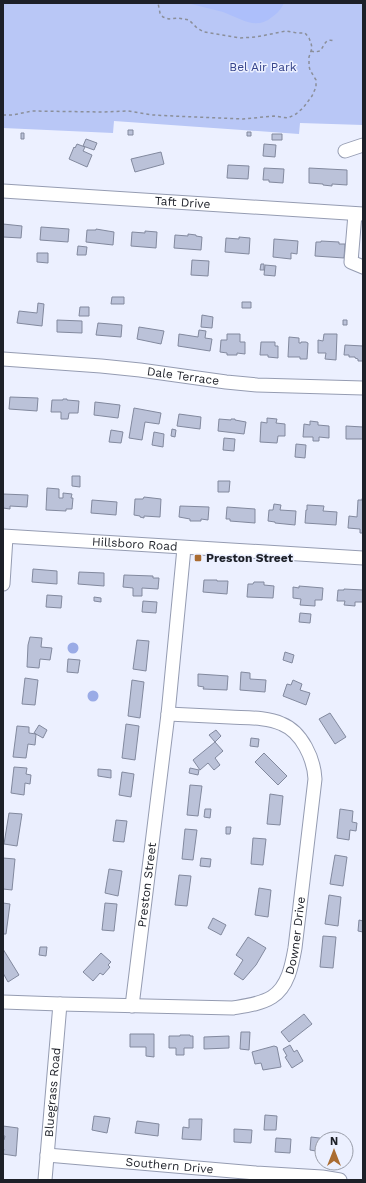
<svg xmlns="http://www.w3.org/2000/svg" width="366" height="1183" font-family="'Work Sans',sans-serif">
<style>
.green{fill:#b9c7f6}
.forest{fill:#adbffb}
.water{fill:#9aabe6}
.building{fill:#bbc2d9;stroke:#82899e}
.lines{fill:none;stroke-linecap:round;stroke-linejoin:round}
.minor-casing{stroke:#959cb2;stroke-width:15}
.path{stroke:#8b8f9a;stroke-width:1.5;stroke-dasharray:3 3;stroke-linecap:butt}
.minor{stroke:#fff;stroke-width:13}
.poi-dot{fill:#aa6c31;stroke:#ecf0ff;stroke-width:1.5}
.labels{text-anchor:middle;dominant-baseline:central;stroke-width:3;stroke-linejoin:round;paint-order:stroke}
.park-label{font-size:12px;fill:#36448b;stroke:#ecf0ff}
.street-label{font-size:12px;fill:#1d2028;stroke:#ecf0ff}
.poi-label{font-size:12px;font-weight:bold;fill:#1d2028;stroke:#ecf0ff;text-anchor:start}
</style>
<rect width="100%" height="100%" fill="#ecf0ff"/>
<!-- green -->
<path class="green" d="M3 3H363V125L300 123 299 134 114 121 113 133 3 128Z"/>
<!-- forest -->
<path class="forest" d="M187 3H284C281 9 278 13 272 17 256 31 240 18 223 12 211 9 199 6 187 3Z"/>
<!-- water -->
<path class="water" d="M67.5 648a5.5 5.5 0 1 1 11 0a5.5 5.5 0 1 1-11 0Z
M87.5 696a5.5 5.5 0 1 1 11 0a5.5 5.5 0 1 1-11 0Z"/>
<!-- building -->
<path class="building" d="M128 130H133V135H128Z
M247 132H251V136H247Z
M21 133H24V139H21Z
M272 134H282V140H272Z
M86 139 97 143 94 150 83 146Z
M77 144 85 147 83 151 92 155 87 167 69 159 74 147 75 148Z
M264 144 276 145 275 157 263 156Z
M161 152 164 164 135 172 131 159Z
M228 165 249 166 248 179 227 178Z
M264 168 284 169 283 183 269 182V180H263Z
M309 168 347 170V185L332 184V186L323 185V184L309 183Z
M3 224 22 226 21 238 3 237Z
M41 227 69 229 68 242 40 240Z
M96 229 114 232 113 245 86 242 87 230H96Z
M145 231 157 232 156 248 131 246 132 232 145 233Z
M188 234 196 235V236L202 237 201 250 174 248 175 235 188 236Z
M239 237 250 238 249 254 225 252 226 238 239 239Z
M274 239 298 241 297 254 291 253V259L273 257Z
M321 241 339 242V244H345L344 258 315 256 316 242H321Z
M78 246 87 247 86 255H77Z
M37 253H48V263L37 262Z
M192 260 209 261 208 276 191 275Z
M261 264H264V270H260Z
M265 265 276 266 275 276 264 275Z
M112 297H124V304H111Z
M242 302H251V308H242Z
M38 303 44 304 42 326 17 323 19 311 37 313Z
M80 307H89V316H79Z
M202 315 213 317 212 328 201 327Z
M57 320 82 321V333L57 332Z
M343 320H347V325H343Z
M98 323 122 325 121 337 96 335Z
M139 327 164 331 161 344 137 339Z
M199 330 206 331 205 338 212 339 210 351 178 346 179 334 198 337Z
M227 334H240V342H245V354L237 353V355H227V353L220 352 221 340H227Z
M324 334H337L336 360 325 359 326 353H318V340L323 341Z
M289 337 299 338V343H301V342H306L308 343 307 359H300V357H288Z
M261 342H275V346H278V358L268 357V355H260Z
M345 345 363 346V361H358V359L355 358V357H349V355H344Z
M10 397 38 398 37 411 9 409Z
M63 399H67V400L79 401 78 413H69L68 419H61V412H51L52 400H63Z
M95 402 120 405 118 418 94 415Z
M134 408 161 413 159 424 145 422 142 440 129 438Z
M179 414 201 417 200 429 177 426Z
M267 418 277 419 276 423 285 424V436H278L277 443 260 442 261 422 267 423Z
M219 419 231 420V419H235V420L246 422 244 434 218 431Z
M310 421 318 422V425L329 426V438L319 437V441H313V437H303L304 424 310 425Z
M346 426 363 427V439H346Z
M172 429 176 430 175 437 171 436Z
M111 430 123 432 121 443 109 442Z
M154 432 164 434 163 447 152 445Z
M224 438 235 439 234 451 223 450Z
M296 444 306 445 305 458 295 457Z
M72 476H80V487L72 486Z
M218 481H230L229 492H218Z
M47 488 59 489V498H63V493L72 494 71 498H73L72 509H66V511L46 510Z
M3 494 28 495 27 507 10 506V509L3 508Z
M363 495V533H360V529L348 528 349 516 357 517 358 500H362Z
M144 497 161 499 160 517 144 516V518L140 517V516L134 515 135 499H143Z
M92 500 117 502 116 515 91 513Z
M274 504 281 505 280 510 296 511 295 525 275 523V522L268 521 269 510H273Z
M307 505 324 506 323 511 337 512 336 525 305 523 306 510H307Z
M180 506 209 507 208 520 201 519V521H190V519L179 517Z
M227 507 255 509V523L230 521V519H226Z
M33 569 57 571V584L32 582Z
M79 572 104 573V586L78 584Z
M124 575 153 576V578H159L158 589 142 588V596H133V588L123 587Z
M204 580H217V581H228L227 594 203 592Z
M254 582H264V585L274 586 273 598 247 597 248 584H253Z
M299 586 323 588 322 600H315V606L300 605 301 599 293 598V587L299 588Z
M344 589 363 590V602H355V606L344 605 345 601H337L338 590H344Z
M47 595 62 596 61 608 46 607Z
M94 597 101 598V602L94 601Z
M143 601 157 602 156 613 142 612Z
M300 613 311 614 310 623 299 622Z
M30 637 42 638 41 647 52 648 50 660 40 659 39 668 27 667 28 645Z
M137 640 149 641 146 671 133 669Z
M285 652 294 655 292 663 283 660Z
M68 659 80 660 78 673 67 672Z
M241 672 250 673V679L266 680 265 692 240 690Z
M198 674 228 676 227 690 203 689 204 687 198 686Z
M25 678 38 680 35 705 22 704Z
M132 680 144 682 140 718 128 716Z
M293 680 302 684 300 690 310 693 306 705 283 696 287 684 291 685Z
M330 713 346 737 335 744 319 719Z
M126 724 139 726 135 760 122 758Z
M39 725 47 730 43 738 34 733Z
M17 726 29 727V733L36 734 35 745 28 744 26 758 13 757Z
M216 730 221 736 215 742 209 735Z
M251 738 259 739 258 747 250 746Z
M215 742 223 751 215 758 220 765 214 770 208 763 200 770 193 760Z
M264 753 287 776 278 785 255 762Z
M14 767 27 768 26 774 31 775 30 784 25 783 24 795 11 793Z
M190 768 199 770 198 775 189 773Z
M98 769 111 770V778L98 776Z
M122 772 134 774 131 797 119 795Z
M190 785 202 786 198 816 187 815Z
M270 794 283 796 280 825 267 824Z
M205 809H211L210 818 204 817Z
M340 809 353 811 352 822 357 823 356 831 350 830 349 840 337 838Z
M9 813 22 814 17 846 4 844Z
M116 820 127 821 124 842 113 841Z
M226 827H231L230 834H226Z
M185 829 197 830 193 860 182 859Z
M253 838 266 839 263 865 251 864Z
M335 855 347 857 343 886 330 884Z
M3 858 15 859 12 890 3 889Z
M201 858 211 859 210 867 200 866Z
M109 869 122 871 118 896 105 893Z
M179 875 191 876 187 906 175 905Z
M259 888 271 890 268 917 255 915Z
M329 895 341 897 338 926 325 924Z
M3 903 10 904 6 934H3Z
M105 903 117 904 114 931 102 930Z
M213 918 226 925 221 935 208 928Z
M359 920 363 921V932L358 931Z
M323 936 336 937 333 968 320 967Z
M248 937 266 948 256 965 243 980 234 974 243 960 236 955Z
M40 947H47L46 956 39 955Z
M3 949 19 975 8 982 3 973Z
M101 953 111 962 108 965 110 967 103 975 100 973 93 981 83 972Z
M304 1014 312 1024 289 1042 281 1032Z
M241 1032H250L249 1050 240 1049Z
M130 1034H154V1057L146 1056V1047H130Z
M180 1035H190V1036H193V1048H184V1055H176V1048H169V1036H180Z
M229 1036V1048L204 1049V1037Z
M290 1045 294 1052 297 1050 303 1061 292 1068 285 1057 287 1056 283 1049Z
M274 1046 277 1047 281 1067 263 1070 261 1063 255 1064 252 1052Z
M265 1115 277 1116 276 1130H264Z
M94 1116 110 1118 107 1133 92 1130Z
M189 1119H202L201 1140 182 1139 183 1127 189 1128Z
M137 1121 159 1124 158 1136 135 1133Z
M3 1126 18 1128 16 1156 3 1154 4 1149 3 1148V1140H4L5 1136H3Z
M234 1129 252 1130 251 1143 234 1142Z
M311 1137 328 1139H322V1152L310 1150Z
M276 1138 291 1139 290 1153 275 1152Z"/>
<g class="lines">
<!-- minor casing -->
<g class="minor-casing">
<g id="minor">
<path d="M345 151 363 145"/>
<path id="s1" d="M3 191 363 214"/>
<path d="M355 214 351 262 363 267"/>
<path id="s2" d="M3 359 101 366 140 370 226 382 257 385 363 388"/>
<path id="s3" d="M3 536 363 558"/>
<path d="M3 584 6 537"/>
<path id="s4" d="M3 1002 60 1004 233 1008C245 1006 261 1004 272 997 288 987 292 965 295 948L315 779C314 759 302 732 282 724 266 717 247 718 230 717 209 716 189 715 168 714"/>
<path id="s5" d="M132 1006 168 714 184 548"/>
<path id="s6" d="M47 1155 256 1173 322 1177 340 1180"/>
<path id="s7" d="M45 1180 60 1004"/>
</g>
</g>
<!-- path -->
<path class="path" d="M311 51 315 52 320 51C325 45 325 38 334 41
M3 115H13L32 111 102 112 128 111 153 115 173 116 243 119 274 116 288 118 296 114 303 108 312 96 316 87V80L310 70 309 66V57L312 48 311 43 309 38 305 33H297L286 31 256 37 240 38 204 32 197 28 189 20 178 18 169 19 163 17 160 13 158 3"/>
<!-- minor -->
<use href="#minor" class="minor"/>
</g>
<!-- markers -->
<rect class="poi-dot" x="194" y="554" width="8" height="8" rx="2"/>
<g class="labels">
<!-- park labels -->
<g class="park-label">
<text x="263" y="67">Bel Air Park</text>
</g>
<!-- street labels -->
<g class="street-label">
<text stroke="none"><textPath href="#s1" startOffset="180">Taft Drive</textPath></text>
<text stroke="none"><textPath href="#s2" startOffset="181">Dale Terrace</textPath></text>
<text stroke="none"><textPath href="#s3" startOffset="132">Hillsboro Road</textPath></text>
<text stroke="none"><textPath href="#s5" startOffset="122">Preston Street</textPath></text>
<text stroke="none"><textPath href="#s4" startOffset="339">Downer Drive</textPath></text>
<text stroke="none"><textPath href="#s7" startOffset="88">Bluegrass Road</textPath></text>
<text stroke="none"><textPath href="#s6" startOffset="123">Southern Drive</textPath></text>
</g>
<!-- poi labels -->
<g class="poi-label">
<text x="206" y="558">Preston Street</text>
</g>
</g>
<!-- border -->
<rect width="366" height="1183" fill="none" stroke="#1d2028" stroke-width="8"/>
<!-- north arrow -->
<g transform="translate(334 1151)"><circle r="19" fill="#ecf0ff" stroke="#999da9"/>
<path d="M0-3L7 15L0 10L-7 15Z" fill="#aa6c31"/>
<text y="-6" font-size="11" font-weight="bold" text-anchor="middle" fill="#1d2028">N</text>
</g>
</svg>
